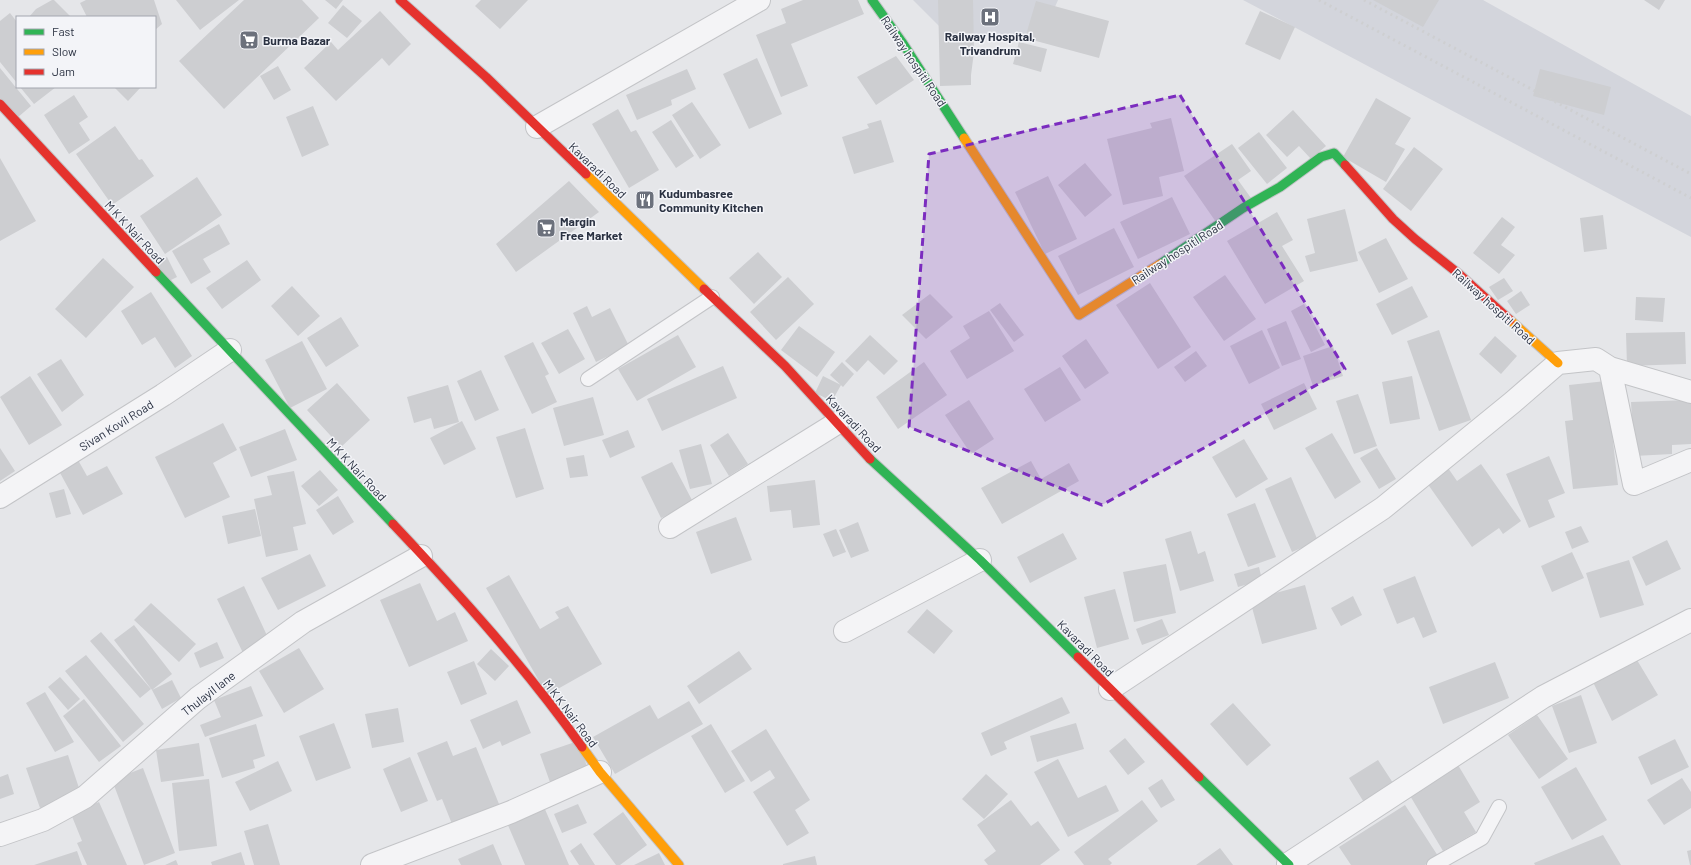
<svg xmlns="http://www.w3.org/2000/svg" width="1691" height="865" font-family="Barlow,sans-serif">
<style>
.built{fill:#d3d5dc}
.building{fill:#cdced1}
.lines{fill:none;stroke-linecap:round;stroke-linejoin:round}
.lane-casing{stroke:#c3c4c7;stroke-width:16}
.street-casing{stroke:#c3c4c7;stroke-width:24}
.fast-casing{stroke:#c3c4c7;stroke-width:11}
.slow-casing{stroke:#c3c4c7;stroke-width:11}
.jam-casing{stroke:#c3c4c7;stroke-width:11}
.lane{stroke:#f4f4f6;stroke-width:14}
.street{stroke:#f4f4f6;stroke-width:22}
.fast{stroke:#30b455;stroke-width:9}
.slow{stroke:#ff9f0a;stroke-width:9}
.jam{stroke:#e5322d;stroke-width:9}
.rail{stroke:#cecfd1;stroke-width:3;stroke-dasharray:2 4;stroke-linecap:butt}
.marked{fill:#7b2cbf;fill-opacity:0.2;stroke:#7b2cbf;stroke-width:3;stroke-dasharray:8 5;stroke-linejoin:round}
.labels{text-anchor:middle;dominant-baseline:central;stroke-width:3;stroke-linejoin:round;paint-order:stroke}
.poi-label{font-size:12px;font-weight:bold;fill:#2b3242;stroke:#f3f4f8;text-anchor:start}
.street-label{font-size:12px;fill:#2b3242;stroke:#f3f4f8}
</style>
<rect width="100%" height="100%" fill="#e5e6e9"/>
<!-- built -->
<path class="built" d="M913 0H1058L1042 36 947 34Z
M1243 0H1483L1691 116V237Z"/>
<!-- building -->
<path class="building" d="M52 0H54L71 17H29L36 9Z
M86 0H154L162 24 155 30V17H87L80 3Z
M176 0H239L200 30Z
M244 0H302L319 18 224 109 179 61Z
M325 0H343L336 9Z
M481 0H528L500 29 475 6Z
M803 0H858L864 14 791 44 808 86 781 97 756 35 786 23 781 9Z
M938 0H973L974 52 971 75V85L940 86Z
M1373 0H1439L1423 27Z
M1644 0H1665L1659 10Z
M1036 1 1109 21 1099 58 1025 38Z
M343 5 362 21 347 38 328 23Z
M380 11 411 44 389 66 382 58 336 101 304 68 331 42 338 50Z
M1260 11 1295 27 1280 60 1245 44Z
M10 13 17 22V83L0 62V21Z
M1019 42 1047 49 1041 72 1013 64Z
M896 56 914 80 876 105 857 77Z
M757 58 782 114 749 129 723 74Z
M278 66 291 90 274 100 260 76Z
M0 68 31 106 17 118 0 98Z
M687 69 696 89 671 100 672 105 637 120 626 95Z
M1540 69 1611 87 1604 115 1533 96Z
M20 87H56L34 104Z
M114 87H141L128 101Z
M74 95 88 117 79 123 90 140 69 154 44 115Z
M1376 98 1411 118 1395 144 1405 149 1386 182 1343 157Z
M692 102 721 145 700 159 672 115Z
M313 106 329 145 302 157 286 117Z
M618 109 631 132 636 130 659 170 629 188 592 124Z
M1293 110 1326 146 1311 159 1299 146 1287 157 1266 135Z
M1171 118 1184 171 1159 177 1163 196 1123 205 1107 139 1152 128 1150 123Z
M671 120 694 156 676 168 652 132Z
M881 120 894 162 854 174 842 137 869 128 867 124Z
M115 126 139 160 142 159 154 176 112 205 76 154Z
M1259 132 1287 168 1267 184 1238 148Z
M1232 144 1251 171 1238 180 1251 198 1216 222 1184 176Z
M1414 147 1443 169 1411 211 1383 189Z
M0 158 36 221 0 241Z
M1085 163 1112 195 1085 217 1058 185Z
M1048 176 1077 239 1045 254 1015 192Z
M197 177 222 215 165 254 140 216Z
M569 181 599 212 516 272 496 244Z
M1172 197 1190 234 1138 259 1120 222Z
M1345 209 1358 261 1310 272 1305 256 1315 253 1307 219Z
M1277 212 1293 240 1282 246 1304 281 1265 304 1227 241Z
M1603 215 1607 249 1584 252 1580 218Z
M1502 217 1515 227 1501 245 1515 255 1499 274 1473 253Z
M219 224 230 244 203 259 211 272 191 284 172 251Z
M1114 228 1134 267 1078 295 1058 256Z
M1386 238 1408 279 1379 293 1358 252Z
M758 252 782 277 754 304 729 278Z
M167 257 177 277 161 285 151 265Z
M103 258 134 287 86 338 55 309Z
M247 260 261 280 222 309 206 288Z
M1225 275 1256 319 1224 341 1193 297Z
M788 277 814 304 776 340 750 312Z
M1504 278 1513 291 1498 300 1489 287Z
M1150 283 1191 347 1158 369 1116 305Z
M292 286 320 316 298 336 271 306Z
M1412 286 1428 317 1392 335 1376 304Z
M1521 291 1530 305 1516 314 1507 301Z
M151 292 192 356 175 368 155 337 142 345 121 311Z
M930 294 953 317 926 339 902 315Z
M1636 297 1665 298 1663 322 1635 320Z
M1000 303 1024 335 1014 342 990 310Z
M1304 304 1325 345 1311 352 1291 311Z
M587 306 592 317 610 308 629 346 596 362 573 313Z
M989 311 1014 351 967 379 950 351 970 338 963 326Z
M341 317 359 346 326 367 307 338Z
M1286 321 1301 359 1282 366 1267 329Z
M799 326 835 352 817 377 781 350Z
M568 329 585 359 559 374 541 343Z
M1262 330 1280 368 1249 384 1230 346Z
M1439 330 1471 420 1439 431 1407 341Z
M1685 332 1686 364 1627 366 1626 333Z
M678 335 696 367 637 401 618 369Z
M870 335 898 361 884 375 868 360 857 372 845 361Z
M1495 336 1517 356 1501 374 1479 354Z
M1086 339 1109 373 1085 389 1062 356Z
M302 341 327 389 290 408 265 360Z
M533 342 549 374 545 376 557 402 532 414 504 356Z
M1333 346 1343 376 1313 386 1303 356Z
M1196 351 1207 366 1185 382 1174 367Z
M61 359 84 395 62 412 37 374Z
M842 362 854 374 843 387 830 375Z
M924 362 947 395 898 429 876 397Z
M723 366 737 398 662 431 647 399Z
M1060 367 1081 400 1045 422 1024 389Z
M481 370 499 410 475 421 457 381Z
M30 376 62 425 29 445 0 397Z
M823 376 841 385 832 401 815 393Z
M1412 376 1420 419 1390 424 1382 382Z
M1606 381 1618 485 1573 489 1565 421 1573 420 1569 385Z
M337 383 370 420 341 447 307 410Z
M1304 383 1317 409 1274 430 1261 404Z
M448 385 459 422 434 429 431 418 414 423 407 397Z
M1358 394 1377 446 1354 454 1336 401Z
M593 397 604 435 564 446 553 408Z
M969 400 994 439 971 454 945 415Z
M1691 400V444L1672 445V454L1634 456 1631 402Z
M462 421 476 449 444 465 430 438Z
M223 423 237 450 213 463 230 497 185 518 155 457Z
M525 428 544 489 516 498 496 437Z
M285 429 297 460 251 477 239 447Z
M628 430 635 447 610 458 602 440Z
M728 433 748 464 729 476 710 445Z
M1332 433 1361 482 1335 499 1305 448Z
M1244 439 1268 479 1236 498 1212 457Z
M701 444 712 484 690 489 679 450Z
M0 448 15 471 0 481Z
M1377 448 1396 479 1379 489 1360 458Z
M584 455 588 476 570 478 566 458Z
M1549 456 1565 493 1548 500 1555 517 1529 528 1506 474Z
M78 460 87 476 107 466 123 494 83 515 59 471Z
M1031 461 1041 479 1069 463 1079 481 1002 524 981 488Z
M672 462 693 502 661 518 641 477Z
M1481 464 1521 521 1503 534 1499 528 1472 547 1427 483 1448 468 1457 481Z
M320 470 338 490 319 506 301 486Z
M294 471 306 524 293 527 298 550 266 557 254 499 272 495 267 476Z
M1291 477 1318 541 1292 552 1265 489Z
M815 480 820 525 793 528 791 510 770 512 767 486Z
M64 489 71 514 56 518 49 493Z
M338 496 354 522 333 535 316 510Z
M1255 503 1276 557 1248 567 1227 514Z
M255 509 261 536 228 544 222 516Z
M736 517 752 560 711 574 696 532Z
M858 522 869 551 851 558 839 530Z
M1581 526 1589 542 1572 549 1565 532Z
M836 529 846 552 833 557 823 534Z
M1191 531 1198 554 1205 551 1214 581 1180 591 1165 539Z
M1063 533 1077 559 1030 583 1017 557Z
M1667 540 1681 569 1646 586 1632 557Z
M1572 552 1584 578 1552 592 1541 566Z
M310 554 326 586 278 610 261 578Z
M1629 560 1644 605 1600 618 1586 573Z
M1166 564 1176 613 1134 622 1123 572Z
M1259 567 1262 580 1238 587 1234 574Z
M509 575 540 629 559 618 555 612 568 606 602 664 547 695 486 588Z
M1415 576 1437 632 1423 638 1414 617 1397 624 1383 589Z
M420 583 437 621 455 612 468 641 409 667 380 600Z
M1305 585 1317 629 1262 644 1250 600Z
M244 586 270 642 244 655 217 599Z
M1115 589 1129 639 1097 648 1084 597Z
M1353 596 1362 615 1341 626 1331 608Z
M151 603 196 644 179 662 134 620Z
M927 609 953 631 934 654 907 632Z
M1162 619 1169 635 1142 645 1136 629Z
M134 625 172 674 152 690 114 640Z
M101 632 151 689 140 698 90 641Z
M217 642 224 658 200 668 194 653Z
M299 648 324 689 284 713 259 671Z
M491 649 509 666 495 681 477 664Z
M739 651 752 669 699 704 687 686Z
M86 655 144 724 123 742 65 671Z
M1634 655 1658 695 1612 721 1590 676Z
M474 661 487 694 461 705 447 672Z
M1495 662 1509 698 1443 724 1429 687Z
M60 677 80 699 68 710 48 687Z
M172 680 181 698 162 709 152 690Z
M251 686 263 716 205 737 200 725 221 717 214 700Z
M45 692 74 742 55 752 26 703Z
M1581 695 1597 743 1569 753 1552 706Z
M1062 697 1070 713 1004 742 1007 749 991 756 981 733Z
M84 699 121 746 99 762 63 716Z
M517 700 531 733 502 746 500 741 483 749 470 720Z
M689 701 703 724 615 774 593 737 650 705 658 719Z
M1233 703 1271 745 1247 766 1210 724Z
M398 708 404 742 372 748 365 714Z
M1537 715 1568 759 1539 779 1508 735Z
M334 723 351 768 316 781 299 736Z
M1076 723 1084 749 1037 762 1030 736Z
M256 724 265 756 253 760 255 768 222 778 209 738Z
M711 724 745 781 725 793 691 736Z
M766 729 810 800 795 810 809 833 787 846 753 792 775 778 770 770 751 782 731 751Z
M1125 738 1145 762 1128 775 1109 751Z
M1675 739 1689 767 1651 785 1638 757Z
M447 741 453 756 476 747 499 804 452 824 442 799 437 801 417 753Z
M578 741 589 772 551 785 540 754Z
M199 743 204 776 161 782 156 750Z
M68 755 81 794 40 808 26 768Z
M410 757 428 801 401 812 383 769Z
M1058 759 1078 798 1106 785 1119 811 1068 837 1034 772Z
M1378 760 1395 786 1365 804 1349 778Z
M278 761 292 791 250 811 235 782Z
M1458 765 1480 802 1464 812 1476 832 1443 851 1409 794Z
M1576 767 1607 820 1572 840 1541 787Z
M143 768 175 853 144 865 112 780Z
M8 774 14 794 0 799V777Z
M986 774 1008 794 984 819 962 799Z
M1682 778 1691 792V808L1664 825 1647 800Z
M209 779 217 846 179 851 172 783Z
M1162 779 1175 800 1161 808 1148 788Z
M1011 800 1031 826 1038 821 1060 850 1040 865H988L984 860 996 851 977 825Z
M1142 800 1158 821 1108 859 1112 863 1110 865H1084L1074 852Z
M99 802 127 865H87L77 843 82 841 71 814Z
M578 804 587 823 562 833 554 814Z
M1405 805 1438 856 1425 865H1351L1339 847Z
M544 807 569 865H525L507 823Z
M623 812 647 845 620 865H616L593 834Z
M268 824 280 865H254L244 831Z
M1603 835 1621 865H1535L1534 863Z
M581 843 595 865H579L570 851Z
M493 844 502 865H461L458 859Z
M1220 848 1233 865H1196Z
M1691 850V865H1690L1687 851Z
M77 851 82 865H34Z
M241 852 245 865H212L211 862Z
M659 853 665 865H634Z
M815 856 817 865H783V864Z
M176 860 178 865H165Z"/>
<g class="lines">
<!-- lane casing -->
<g class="lane-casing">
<path id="lane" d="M588 379 712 297
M1434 865 1482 838 1499 807"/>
</g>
<!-- street casing -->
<g class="street-casing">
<path id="street" d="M537 127 759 0
M1610 368 1634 484 1691 460
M0 497 163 395 230 350
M670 527 837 423
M845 631 980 560
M1110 689 1383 508 1513 402 1558 363 1596 359 1610 368 1691 392
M0 835 43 820 85 797 198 698 303 622 421 556
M1288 864 1543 697 1691 620
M372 865 511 812 600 772"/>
</g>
<!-- fast casing -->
<g class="fast-casing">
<path id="fast" d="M872 0 902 42 964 138
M1160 264 1243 208 1280 187 1321 157 1334 153 1345 165
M156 272 393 524
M870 459 980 560 1078 657
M1199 777 1289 865"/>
</g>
<!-- slow casing -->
<g class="slow-casing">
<path id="slow" d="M964 138 1079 315 1160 264
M586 174 704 289
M1510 320 1558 363
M582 747 600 772 679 865"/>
</g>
<!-- jam casing -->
<g class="jam-casing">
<path id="jam" d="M400 0 486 77 586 174
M0 104 156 272
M1345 165 1393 219 1415 239 1459 274 1510 320
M704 289 785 366 870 459
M393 524C460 595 526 668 582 747
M1078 657 1199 777"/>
</g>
<!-- lane -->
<use href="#lane" class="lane"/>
<!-- street -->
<use href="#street" class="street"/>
<!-- fast -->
<use href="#fast" class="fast"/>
<!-- slow -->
<use href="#slow" class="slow"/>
<!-- jam -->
<use href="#jam" class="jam"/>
<!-- rail -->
<path class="rail" d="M1319 0 1691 198
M1364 0 1691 174"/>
</g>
<!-- marked area -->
<path class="marked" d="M1180 95 1345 369 1102 505 909 427 929 154Z"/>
<!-- icons -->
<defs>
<g id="hospital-square" transform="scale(1)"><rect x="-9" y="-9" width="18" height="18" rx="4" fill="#6c717c" stroke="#f3f4f8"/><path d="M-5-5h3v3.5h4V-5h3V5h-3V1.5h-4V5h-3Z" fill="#fff"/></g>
<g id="supermarket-square" transform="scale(1)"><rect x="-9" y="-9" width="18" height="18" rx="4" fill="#6c717c" stroke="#f3f4f8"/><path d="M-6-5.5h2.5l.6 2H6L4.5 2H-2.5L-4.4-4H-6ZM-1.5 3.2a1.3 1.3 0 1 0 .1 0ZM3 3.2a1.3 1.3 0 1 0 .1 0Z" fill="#fff"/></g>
<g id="restaurant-square" transform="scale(1)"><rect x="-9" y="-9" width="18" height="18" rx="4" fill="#6c717c" stroke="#f3f4f8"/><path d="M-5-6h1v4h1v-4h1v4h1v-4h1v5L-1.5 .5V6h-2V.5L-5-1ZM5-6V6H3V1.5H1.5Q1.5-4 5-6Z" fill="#fff"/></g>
</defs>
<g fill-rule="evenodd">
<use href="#hospital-square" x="990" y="17"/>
<use href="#supermarket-square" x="249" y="40"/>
<use href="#restaurant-square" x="645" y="200"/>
<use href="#supermarket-square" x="546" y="228"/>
</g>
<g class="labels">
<!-- poi labels -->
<g class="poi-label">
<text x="990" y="36" text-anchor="middle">Railway Hospital,<tspan x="990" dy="14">Trivandrum</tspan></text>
<text x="263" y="40">Burma Bazar</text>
<text x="659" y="193">Kudumbasree<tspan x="659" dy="14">Community Kitchen</tspan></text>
<text x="560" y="221">Margin<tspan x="560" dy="14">Free Market</tspan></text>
</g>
<!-- street labels -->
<g class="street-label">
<text transform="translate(914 61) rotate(56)">Railway hospitl Road</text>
<text transform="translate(598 170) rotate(44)">Kavaradi Road</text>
<text transform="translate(135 232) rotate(47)">M K K Nair Road</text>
<text transform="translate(1177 252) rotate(-33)">Railway hospitl Road</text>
<text transform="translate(1494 306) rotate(42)">Railway hospitl Road</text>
<text transform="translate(854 423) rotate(47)">Kavaradi Road</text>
<text transform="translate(116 425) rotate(-32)">Sivan Kovil Road</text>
<text transform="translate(357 469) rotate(47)">M K K Nair Road</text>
<text transform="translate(1086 648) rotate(45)">Kavaradi Road</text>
<text transform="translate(208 693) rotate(-38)">Thulayil lane</text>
<text transform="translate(571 713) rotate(53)">M K K Nair Road</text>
</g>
</g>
<!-- legend -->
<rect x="16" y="16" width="140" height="72" fill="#f3f4f8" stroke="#a3a6af"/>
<rect x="24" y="29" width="20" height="6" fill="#30b455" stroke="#a3a6af"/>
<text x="52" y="36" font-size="12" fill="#2b3242">Fast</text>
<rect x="24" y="49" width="20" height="6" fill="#ff9f0a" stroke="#a3a6af"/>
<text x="52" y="56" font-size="12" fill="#2b3242">Slow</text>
<rect x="24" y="69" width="20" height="6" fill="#e5322d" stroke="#a3a6af"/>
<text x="52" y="76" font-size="12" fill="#2b3242">Jam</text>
</svg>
